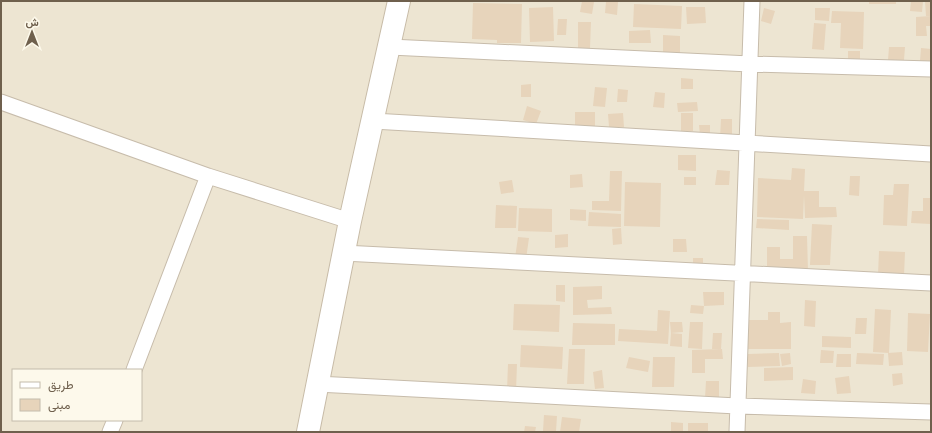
<svg xmlns="http://www.w3.org/2000/svg" width="932" height="433" font-family="'Fira Sans Condensed',Vazirmatn,sans-serif">
<style>
.residential{fill:#ede5d2;fill-rule:evenodd}
.building{fill:#e7d4bb}
.lines{fill:none;stroke-linecap:round;stroke-linejoin:round}
.minor-casing{stroke:#c7bcab;stroke-width:17}
.secondary-casing{stroke:#c7bba7;stroke-width:24}
.minor{stroke:#fff;stroke-width:15}
.secondary{stroke:#fff;stroke-width:22}
</style>
<rect width="100%" height="100%" fill="#f9f5e5"/>
<!-- residential -->
<path class="residential" d="M1 1H931V432H1ZM13 370H141V420H13Z"/>
<!-- building -->
<path class="building" d="M582 1 594 2 592 14 580 12Z
M869 1H896V4H869Z
M911 1H923L922 12 910 11Z
M925 1H931V16H926Z
M606 2H618L617 15 605 13Z
M473 3 522 4 521 43H497V40L472 39Z
M634 4 682 6 681 29 633 27Z
M553 7 554 41 530 42 529 8Z
M686 7H705L706 23 687 24Z
M764 8 775 11 771 24 761 21Z
M815 8H830L829 21 815 20Z
M832 11 864 12 863 49 840 48 841 23H831Z
M931 16V26H926L927 36H916V17Z
M558 19H567L566 35H557Z
M578 22H591L590 48H578Z
M814 23 826 24 824 50 812 49Z
M650 30 651 43H629V31Z
M663 35 680 36V54L663 53Z
M889 47H905L904 60H888Z
M921 48 931 49V62L920 61Z
M848 51H860V61L848 60Z
M681 78 693 79V89H681Z
M531 84V97H521V85Z
M595 87 607 88 605 107 593 106Z
M618 89 628 90 627 102H617Z
M655 92 665 93 664 108 653 107Z
M697 102 698 111 678 112 677 103Z
M527 106 541 111 536 124 523 120Z
M575 112H595V130H575Z
M623 113 624 127H609L608 114Z
M681 113H693V131L681 132Z
M721 119H732V139L720 138Z
M699 125H710V135H700Z
M678 155H696V171L678 170Z
M792 168 805 169 804 191H819V207H836L837 217 805 218 804 195 803 219 757 217 758 178 791 180Z
M717 170 730 171 729 185H715Z
M610 171H622L621 211 592 210V201H609Z
M582 174 583 187 570 188V175Z
M850 176H860L859 196 849 195Z
M684 177H696V185H684Z
M512 180 514 192 501 194 499 182Z
M625 182 661 183 660 227 624 226Z
M894 184H909L907 226 883 225 884 195H893Z
M923 198H931V224L911 223 912 211H923Z
M496 205 517 206 516 228H495Z
M519 208 552 209V232L518 231Z
M570 209 586 210V221L570 220Z
M589 212 621 214V227L588 226Z
M757 219 789 220V230L756 228Z
M812 224 832 225 830 265H810Z
M621 228 622 244 613 245 612 229Z
M568 234V247L555 248V235Z
M793 236H807L808 271 767 272V247H780V259H793Z
M518 237 529 238 526 259 515 258Z
M673 239H686L687 252H673Z
M879 251 905 252 904 276 878 275Z
M693 258H703V269H693Z
M556 285H565V302L556 301Z
M602 286V299L587 300 588 308 611 307 612 314 573 315V287Z
M703 292H724V305L704 306Z
M805 300 816 301 815 327 804 326Z
M514 304 560 305 559 332 513 330Z
M691 305 704 306 703 314 690 313Z
M875 309 891 310 889 353 873 352Z
M658 310 670 311 668 344 618 341 619 329 657 331Z
M768 312H780V323L791 322V349H747L746 320H768Z
M908 313 930 314 928 352 907 351Z
M856 318H867L866 334H855Z
M670 322H682L683 332 671 333Z
M690 322H703L702 349 688 348Z
M573 323 615 324V345H572Z
M671 333 682 334V347L670 346Z
M713 333H722L721 349H712Z
M822 336 851 337V348L822 347Z
M521 345 563 347 562 369 520 367Z
M569 349H585L584 384H567Z
M722 349 723 359H705V373H692V350Z
M821 350 834 351 833 363H820Z
M902 352 903 365 889 366 888 353Z
M779 353 780 366 748 367V354Z
M790 353 791 364 782 366 780 354Z
M857 353 884 354 883 365 856 364Z
M837 354H851V367H836Z
M629 357 650 361 648 372 626 368Z
M653 357H675L674 387H652Z
M508 364H517L516 391 507 390Z
M793 367V380L764 381V368Z
M602 370 604 388 595 389 593 372Z
M902 373 903 384 893 386 892 374Z
M849 376 851 393 837 394 835 378Z
M803 379 816 381 815 394 801 393Z
M706 381H719V398H705Z
M544 415 557 416 556 431H543Z
M562 417 581 419 579 432H560Z
M671 422 683 423V432H671Z
M688 423H708V432H688Z
M525 426 536 427 535 432H524Z"/>
<g class="lines">
<!-- minor casing -->
<g class="minor-casing">
<path id="minor" d="M390 47 750 64 931 69
M1 102 208 176 350 221
M373 121 931 154
M343 253 931 283
M134 370 208 176
M317 384 737 406 931 412
M110 432 115 420
M737 432 752 1"/>
</g>
<!-- secondary casing -->
<g class="secondary-casing">
<path id="secondary" d="M308 432 350 221 399 1"/>
</g>
<!-- minor -->
<use href="#minor" class="minor"/>
<!-- secondary -->
<use href="#secondary" class="secondary"/>
</g>
<!-- border -->
<rect width="932" height="433" fill="none" stroke="#6f604d" stroke-width="4"/>
<!-- legend -->
<rect x="12" y="369" width="130" height="52" fill="#fdf9eb" stroke="#c4bcac"/>
<rect x="20" y="382" width="20" height="6" fill="#ffffff" stroke="#c4bcac"/>
<text x="48" y="389" font-size="12" fill="#6f604d">طريق</text>
<rect x="20" y="399" width="20" height="12" fill="#e7d4bb" stroke="#c4bcac"/>
<text x="48" y="409" font-size="12" fill="#6f604d">مبنى</text>
<!-- north arrow -->
<g transform="translate(32 32)" stroke="#fdf9eb" stroke-width="3" paint-order="stroke">
<path d="M0-3L7 15L0 10L-7 15Z" fill="#6f604d"/>
<text y="-6" font-size="11" font-weight="bold" text-anchor="middle" fill="#6f604d">ش</text>
</g>
</svg>
